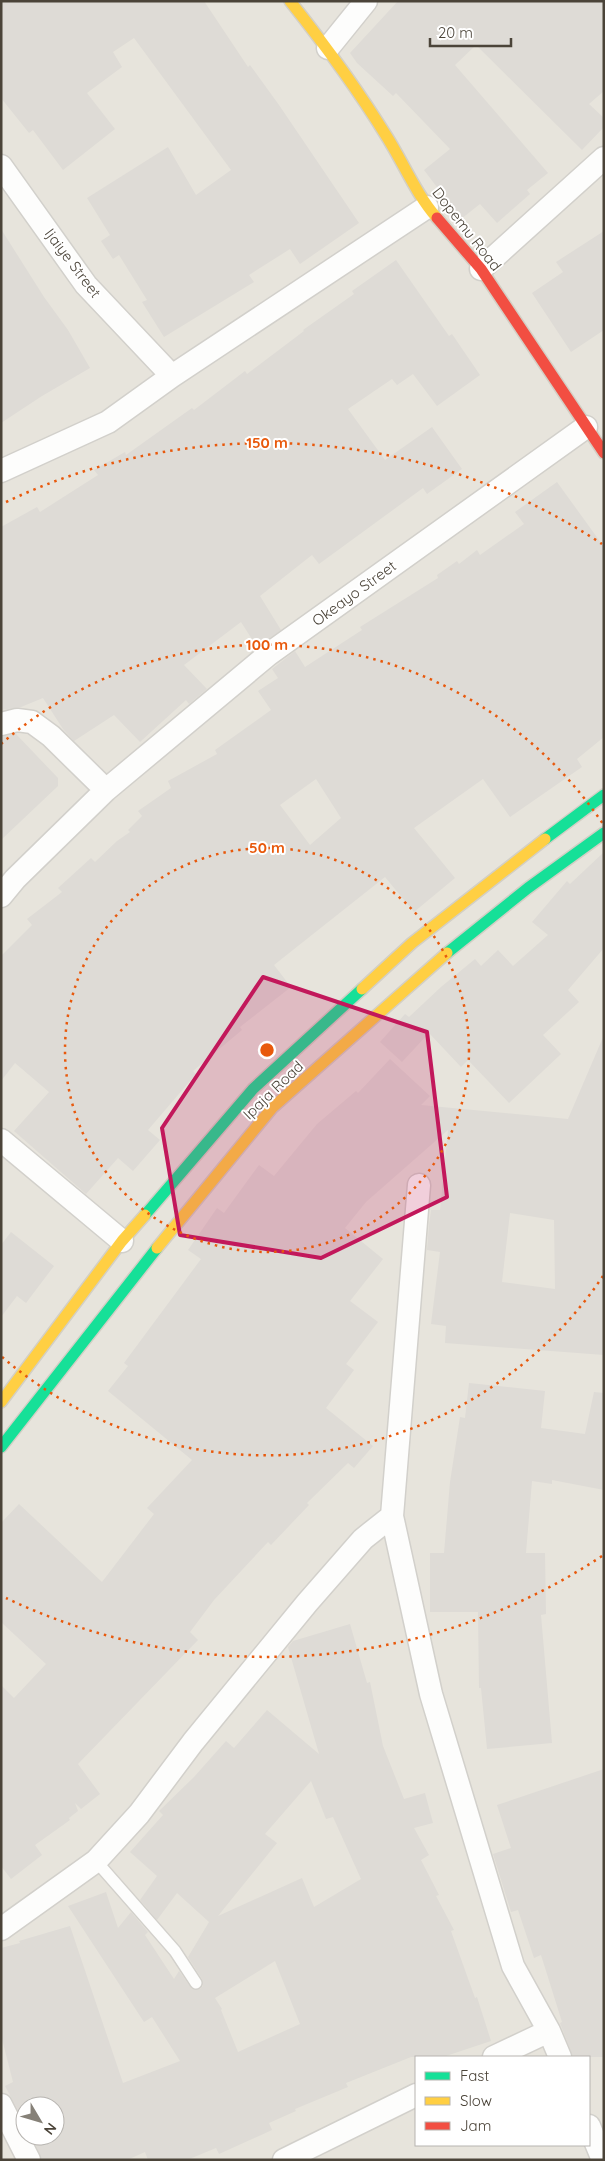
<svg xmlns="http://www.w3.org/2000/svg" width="605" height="2161" font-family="Quicksand,sans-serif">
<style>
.residential{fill:#e7e4dc;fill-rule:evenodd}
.building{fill:#dedbd6;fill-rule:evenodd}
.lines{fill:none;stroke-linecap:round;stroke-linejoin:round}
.lane-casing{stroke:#d2d0cb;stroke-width:14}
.street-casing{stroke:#d2d0cb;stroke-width:25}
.fast-casing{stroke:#d3cfc5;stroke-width:14}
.slow-casing{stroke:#d3cfc5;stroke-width:14}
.jam-casing{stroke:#d3cfc5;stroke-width:14}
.lane{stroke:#fdfdfc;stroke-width:11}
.street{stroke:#fdfdfc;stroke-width:22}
.fast{stroke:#16e098;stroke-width:11}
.slow{stroke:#ffcf43;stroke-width:11}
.jam{stroke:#f24e42;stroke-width:11}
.marked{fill:#c2185b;fill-opacity:0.2;stroke:#c2185b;stroke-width:4;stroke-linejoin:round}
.ring{fill:none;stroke:#e8590c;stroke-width:2.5;stroke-dasharray:2.5 5}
.labels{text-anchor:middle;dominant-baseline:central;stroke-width:4;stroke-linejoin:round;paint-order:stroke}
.street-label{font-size:15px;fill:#4b4439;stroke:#fff}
.centre{fill:#e8590c;stroke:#fff;stroke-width:2.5}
.ring-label{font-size:15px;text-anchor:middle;font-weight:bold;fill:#e8590c;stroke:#fff;stroke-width:4;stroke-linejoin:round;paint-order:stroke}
</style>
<rect width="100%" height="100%" fill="#f4f2ee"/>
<!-- residential -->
<path class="residential" d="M1 1H604V2160H1ZM416 2057H589V2145H416ZM25 2106H55V2136H25Z"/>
<!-- building -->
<path class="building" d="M1 1H204L248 67 250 65 279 105 359 223 300 264 290 249 249 275 254 282 164 337 142 302 147 300 119 255 113 259 101 241 110 235 87 198 168 147 196 195 231 170 134 38 113 52 122 67 87 93 115 129 63 170 33 130 29 133 1 98Z
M398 1H604V91L589 104 604 118V127L582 150 476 45 455 65 548 173 527 190 530 194 497 223 480 204 461 219 424 170 450 149 396 93 393 96 357 63 350 53Z
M1 229 44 297 68 330 90 368 42 396 1 423Z
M604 231V330L571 352 532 293 563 272 556 262Z
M396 260 449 336 452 334 480 375 437 406 413 374 397 385 392 379 348 409 385 460 432 427 462 469 427 494 423 488 319 564 312 555 260 596 281 630 257 647 241 622 184 665 207 689 189 704 186 700 140 742 114 715 74 741 63 729 43 698 21 707 1 710V527L37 507 40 512 98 475 94 470 125 452 126 455 192 408 194 410 245 371 247 374 304 331 303 330 354 294 352 291Z
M557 482 604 547V737L577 759 582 767 510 817 483 779 414 828 455 878 414 912 385 877 274 965 291 987 240 1027 242 1030 193 1071 196 1074 148 1130 160 1140 133 1171 118 1158 86 1194 14 1131 49 1092 15 1063 1 1081V956L32 925 27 919 62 892 58 888 91 858 95 862 117 841 130 832 128 830 142 816 138 811 171 788 168 781 217 754 215 750 271 710 258 691 278 678 272 669 295 651 305 667 362 630 360 627 438 578 437 575 457 561 459 564 477 550 480 555 524 524 515 512ZM316 779 341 818 310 845 280 805Z
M16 734 58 778V786L1 840V737Z
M604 852V948L568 990 579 1002 543 1035 561 1054 509 1103 468 1060 461 1067 429 1033 402 1062 380 1042 405 1014 409 1017 441 987 475 959 481 966 498 950 513 966 548 935 532 922 567 881 570 884Z
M604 1035V1355L445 1343 446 1326 431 1324 440 1252 427 1250 429 1225 431 1210H440L448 1130 366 1202 345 1228 383 1259 350 1301 378 1322 346 1364 354 1370 326 1408 373 1446 354 1468 348 1463 307 1503 309 1505 271 1545 268 1542 214 1600 190 1632 198 1640 78 1764 100 1794 81 1809 75 1803 78 1811 69 1818 70 1820 35 1845 42 1855 11 1879 1 1866V1685L14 1698 46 1664 1 1622V1523L19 1504 102 1582 154 1514 147 1508 192 1460 108 1391 128 1366 124 1363 201 1259 188 1250 217 1208 224 1213 259 1165 274 1176 317 1124 356 1091 358 1093 390 1059 430 1096 421 1105 568 1119ZM510 1213 554 1220 555 1289 502 1282Z
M11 1232 54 1266 26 1303 17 1296 1 1317V1245Z
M469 1383 545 1391 541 1428 585 1434 594 1392 604 1393V1490L552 1480V1484L532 1481 526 1553H545L546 1614 541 1615 552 1743 487 1749 481 1688H479L478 1612H430V1553H444L450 1482 460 1417 465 1418Z
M350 1624 367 1683 370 1682 383 1746 404 1799 425 1793 433 1823 414 1828 429 1855 421 1860 439 1895 436 1896 454 1930 451 1931 475 1998 477 1997 491 2041 443 2057H411L346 2083 348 2087 295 2109 296 2111 269 2123 272 2130 219 2154 216 2148 187 2160H148L145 2152 127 2160H42L32 2136H55V2106H25V2123L5 2086 13 2082 1 2035V1948L20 1943 19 1941 70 1926 123 2083 180 2061 152 2017 144 2022 68 1906 106 1892 118 1928 131 1912 148 1932 145 1935 174 1979 179 1971 192 1989H200L203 1986 202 1979 188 1957 209 1922 177 1893 157 1920 140 1900 157 1876 130 1852 163 1815 159 1811 194 1777 226 1741 234 1748 267 1710 319 1754 288 1647 293 1641ZM311 1781 326 1819 333 1817 361 1879 314 1907 302 1878 218 1916 277 1843 265 1834ZM275 1961 300 2024 238 2052 221 2010 222 2009 215 1998Z
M604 1769V2057H573L560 2023 562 2022 541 1955 534 1958 518 1910 511 1912 493 1854 511 1848 497 1805Z"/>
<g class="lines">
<!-- lane casing -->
<g class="lane-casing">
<path id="lane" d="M96 1861 175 1951 196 1983"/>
</g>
<!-- street casing -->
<g class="street-casing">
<path id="street" d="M328 48 366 1
M1 166 86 285 172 376
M481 269 604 158
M1 471 108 422 172 376 427 207
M1 724 17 720 32 722 51 736 106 790
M1 896 15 879 106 790 269 654 586 427
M1 1140 122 1241
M419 1185 392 1516 431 1694 513 1966 549 2031 560 2057
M1 1929 96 1861 139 1814 193 1742 307 1603 363 1539 392 1516
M494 2057 549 2031
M1 2105 29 2160
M589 2126 603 2160
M284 2160 416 2095"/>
</g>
<!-- fast casing -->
<g class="fast-casing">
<path id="fast" d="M545 839 604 795
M447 953 528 888 604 833
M145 1215 253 1089 362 989
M1 1447 157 1248"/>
</g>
<!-- slow casing -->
<g class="slow-casing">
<path id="slow" d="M290 1C325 45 358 90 387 137 404 164 416 194 437 218
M362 989 412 943 545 839
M157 1248 272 1108 447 953
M1 1402 122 1241 145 1215"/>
</g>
<!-- jam casing -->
<g class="jam-casing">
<path id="jam" d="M437 218 481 269 604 453"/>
</g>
<!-- lane -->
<use href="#lane" class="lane"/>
<!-- street -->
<use href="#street" class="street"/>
<!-- fast -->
<use href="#fast" class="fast"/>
<!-- slow -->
<use href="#slow" class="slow"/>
<!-- jam -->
<use href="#jam" class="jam"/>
</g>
<!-- marked area -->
<path class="marked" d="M263 977 427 1032 447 1197 321 1258 180 1235 162 1128Z"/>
<!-- distance rings -->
<g class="ring">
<circle cx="267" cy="1050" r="202"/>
<path d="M603 1276A405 405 0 0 1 1 1356M1 744A405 405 0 0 1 603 824"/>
<path d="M602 1556A607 607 0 0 1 6 1598M6 502A607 607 0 0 1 602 544"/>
</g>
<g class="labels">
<!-- street labels -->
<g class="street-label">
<text transform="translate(467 229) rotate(52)">Dopemu Road</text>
<text transform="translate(73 263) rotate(53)">Ijaiye Street</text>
<text transform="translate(354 593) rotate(-36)">Okeayo Street</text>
<text transform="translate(273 1090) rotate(-44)">Ipaja Road</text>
</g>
</g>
<circle cx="267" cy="1050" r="8" class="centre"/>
<g class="ring-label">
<text x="267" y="448">150 m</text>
<text x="267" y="650">100 m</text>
<text x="267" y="853">50 m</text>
</g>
<!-- border -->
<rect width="605" height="2161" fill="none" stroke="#4b4439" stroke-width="5"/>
<!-- legend -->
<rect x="415" y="2056" width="175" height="90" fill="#ffffff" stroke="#b7b4b0"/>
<rect x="425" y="2072" width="25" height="8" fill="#16e098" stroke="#b7b4b0"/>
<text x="460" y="2081" font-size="15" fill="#4b4439">Fast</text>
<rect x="425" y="2097" width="25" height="8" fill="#ffcf43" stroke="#b7b4b0"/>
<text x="460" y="2106" font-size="15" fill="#4b4439">Slow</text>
<rect x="425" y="2122" width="25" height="8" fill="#f24e42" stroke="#b7b4b0"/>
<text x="460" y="2131" font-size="15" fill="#4b4439">Jam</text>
<!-- north arrow -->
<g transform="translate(40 2121) rotate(128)"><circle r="24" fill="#ffffff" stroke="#b7b4b0"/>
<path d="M0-4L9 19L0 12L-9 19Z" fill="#868178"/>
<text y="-8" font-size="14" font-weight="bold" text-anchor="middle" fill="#4b4439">N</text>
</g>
<!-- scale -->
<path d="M430 38v8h81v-8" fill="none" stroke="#4b4439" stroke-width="2.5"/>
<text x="438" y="38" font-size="15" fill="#4b4439" stroke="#ffffff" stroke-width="4" paint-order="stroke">20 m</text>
</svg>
